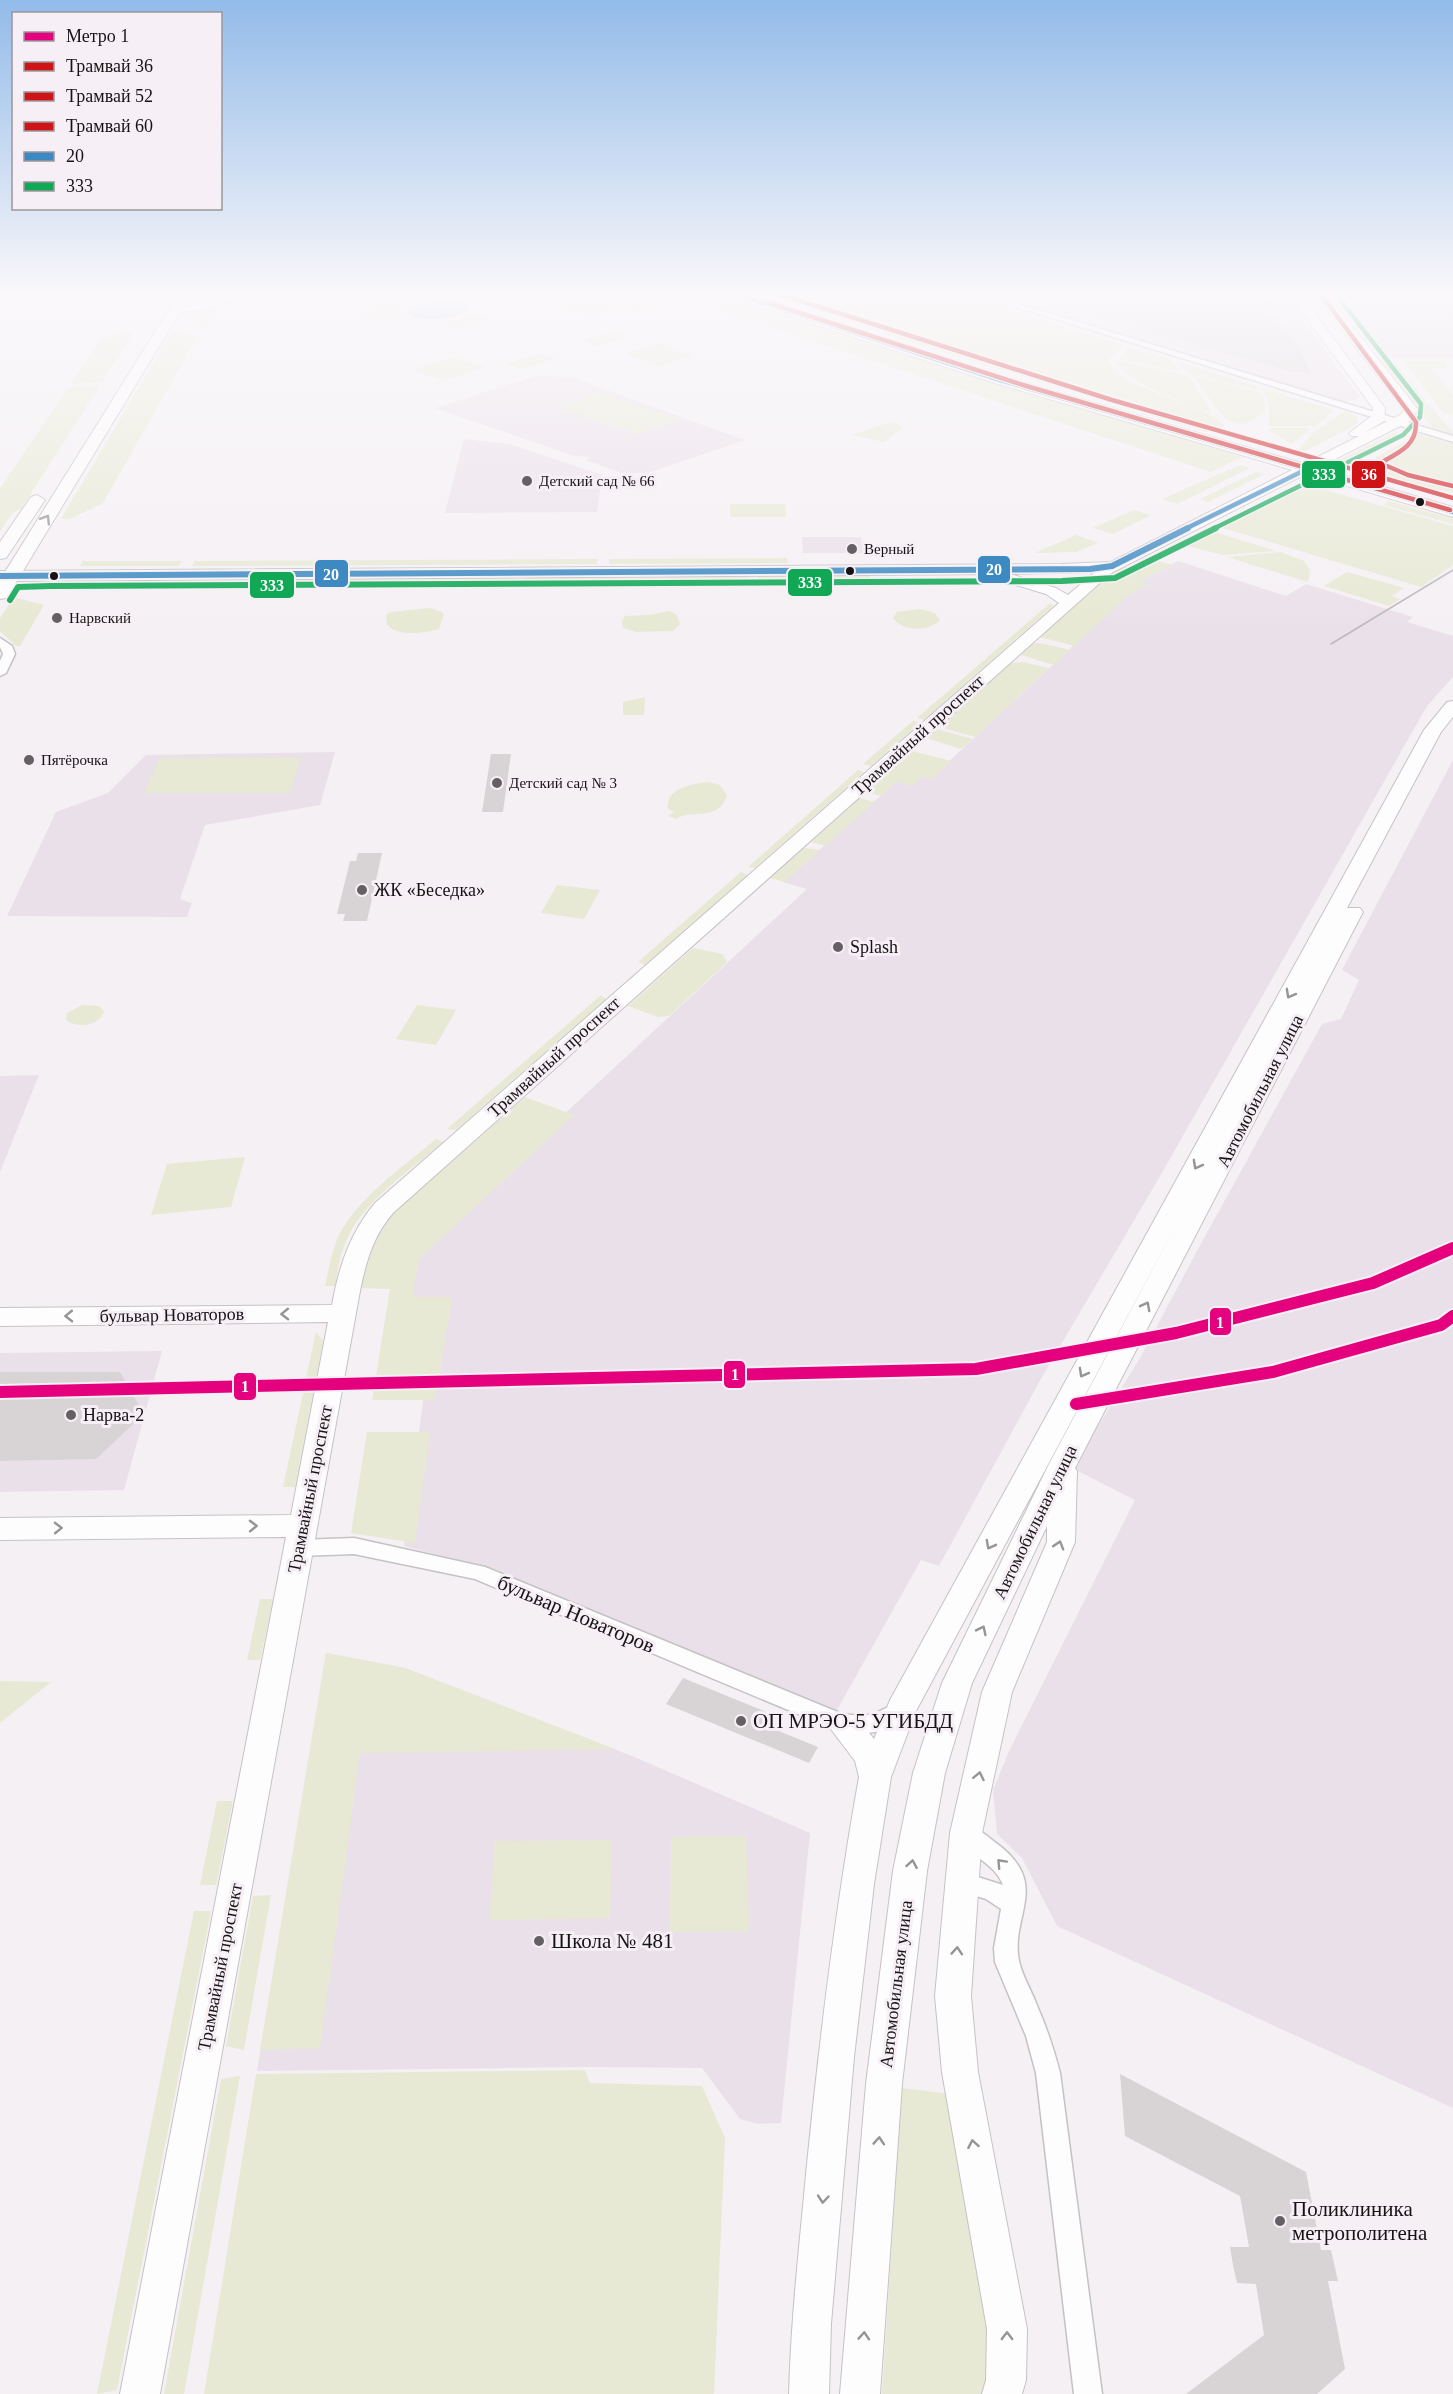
<svg xmlns="http://www.w3.org/2000/svg" width="1453" height="2394" font-family="Georgia,serif">
<style>
.built{fill:#eae0e9}
.green{fill:#e7e9d4}
.water{fill:#b5c5ea}
.building{fill:#d8d4d5}
.lines{fill:none;stroke-linecap:round;stroke-linejoin:round}
.street-casing{stroke:#c5c2c5;stroke-width:3}
.secondary-casing{stroke:#c5c2c5;stroke-width:2}
.primary-casing{stroke:#c5c2c5;stroke-width:2}
.street{fill:#fefdfd;fill-rule:evenodd}
.secondary{fill:#fefdfd;fill-rule:evenodd}
.primary{fill:#fefdfd;fill-rule:evenodd}
.tram{stroke:#bbbabb;stroke-width:1.5}
.bus-1-far1-casing{stroke:#f6eff5;stroke-width:7}
.bus-1-casing{stroke:#f6eff5;stroke-width:9}
.bus-2-far1-casing{stroke:#f6eff5;stroke-width:7}
.bus-2-casing{stroke:#f6eff5;stroke-width:9}
.bus-1-far1{stroke:#3d8ac2;stroke-width:4.5}
.bus-1{stroke:#3d8ac2;stroke-width:6}
.bus-2-far1{stroke:#10a855;stroke-width:4.5}
.bus-2{stroke:#10a855;stroke-width:6}
.tram-1-casing{stroke:#f6eff5;stroke-width:7}
.tram-2-casing{stroke:#f6eff5;stroke-width:7}
.tram-3-casing{stroke:#f6eff5;stroke-width:7}
.tram-1{stroke:#ce1417;stroke-width:4.5}
.tram-2{stroke:#ce1417;stroke-width:4.5}
.tram-3{stroke:#ce1417;stroke-width:4.5}
.metro-1-casing{stroke:#f6eff5;stroke-width:16}
.metro-1{stroke:#e5007d;stroke-width:12}
.oneway{stroke:#969495}
.poi-dot{fill:#646063;stroke:#f6eff5;stroke-width:2}
.bus-dot{fill:#161315;stroke:#f6eff5;stroke-width:2}
.labels{text-anchor:middle;dominant-baseline:central;stroke-width:6;stroke-linejoin:round;paint-order:stroke}
.far-poi-label{font-size:15px;fill:#161315;stroke:#f6eff5;text-anchor:start}
.street-label{font-size:18px;fill:#161315;stroke:#f6eff5}
.poi-label{font-size:18px;fill:#161315;stroke:#f6eff5;text-anchor:start}
.near-street-label{font-size:21px;fill:#161315;stroke:#f6eff5}
.near-poi-label{font-size:21px;fill:#161315;stroke:#f6eff5;text-anchor:start}
.line-badge{stroke:#f6eff5;stroke-width:2}
.badge-label{font-size:16px;text-anchor:middle;font-weight:bold;fill:#fff}
</style>
<rect width="100%" height="100%" fill="#f5f0f4"/>
<!-- built -->
<path class="built" d="M979 292H1275L1285 296 1360 397 1352 401 1338 402Z
M1345 292H1412L1453 302V358H1382L1344 310H1347L1344 305 1355 304Z
M536 376 571 377 745 440 648 473H622L585 460 590 457 574 456 435 408Z
M464 439 510 444 602 475 597 512 445 513Z
M802 537H861L863 553H803Z
M1178 561 1286 596 1306 584 1413 617 1407 622 1453 636V677L1427 706 1159 1178 1042 1377 939 1566 921 1560 837 1710 486 1568 404 1546 436 1303H403L410 1257 807 889 783 882 896 782 922 776 931 778 1130 593 1137 582Z
M335 752 320 805 205 825 180 899 192 903 187 917 7 916 56 812 108 793 146 755Z
M1453 760V2108L1057 1926 1022 1858 997 1834 993 1790 1009 1751 1135 1500 1072 1468 1140 1358 1198 1249 1322 1024 1341 1019 1359 980 1342 970Z
M39 1075 6 1157 0 1172V1076Z
M162 1351 124 1490 0 1492V1353Z
M326 1653 405 1668 632 1756 810 1833 781 2123 758 2124 740 2119 702 2068 592 2067 257 2071Z"/>
<!-- green -->
<path class="green" d="M403 292H420L441 298 414 303 402 309 400 312 403 319 387 323 354 312 408 294Z
M600 292 656 310 662 313 611 310 588 317 554 306Z
M663 292H721L891 349 1242 457 1211 472Z
M785 292H954L1122 345 1118 352 1108 360C1120 392 1203 400 1225 426L1220 428 868 321Z
M772 294 875 328 1211 430 1207 432 913 343 767 295Z
M221 304 208 327 202 328 182 320 186 315Z
M475 314 491 319 455 330 438 324Z
M618 330 630 337 596 346 583 341Z
M127 331H135L102 382 71 384 101 339Z
M172 331 198 336 103 503 70 519H61Z
M659 343 694 355 660 366 625 354Z
M1127 346 1169 359 1182 372 1118 359 1127 350Z
M540 354 555 359 520 369 505 364Z
M454 357 485 367 443 381 412 370Z
M1116 361 1184 374 1193 382 1213 414C1192 405 1121 381 1116 361Z
M1176 361 1256 386 1257 390 1188 374Z
M1394 361 1426 402H1412L1380 362Z
M1403 361H1453L1445 363 1448 368H1431L1453 395V414L1444 413Z
M1193 376 1259 392 1264 398 1265 410C1229 448 1213 398 1193 376Z
M69 387H99L21 509 12 513 0 532V488Z
M1261 388 1334 410 1315 426H1269C1268 410 1272 402 1261 388Z
M598 393 678 419 637 434 557 407Z
M1413 404H1428L1453 432V435L1433 428Z
M1345 411 1357 417 1358 423 1354 426 1305 451 1299 449 1313 433Z
M891 422 904 427 884 442 852 435Z
M1308 428 1310 429 1291 444 1269 430 1272 428Z
M1394 433 1401 434 1362 458 1360 466 1363 470 1335 462Z
M1415 433 1453 444V493C1434 488 1382 481 1373 464L1376 457 1412 438Z
M1240 465 1250 468 1177 504 1162 499Z
M1256 472 1265 474 1208 502 1200 499Z
M1300 485H1308L1453 526V565L1421 587 1213 525Z
M1389 501 1453 519V524L1384 505Z
M730 504H785L786 517H730Z
M1134 510 1151 515 1113 534 1093 528Z
M1205 529 1276 551 1223 555 1188 546 1171 555 1161 552Z
M1076 535 1098 543 1076 552 1035 553Z
M1280 552 1304 561 1310 570 1308 582 1227 557Z
M787 558 788 563 609 564V559Z
M1150 558 1172 565 1140 581 1148 585 1131 593 1074 646 1040 637 1113 572 1123 566 1129 568Z
M598 559 597 564 192 566 194 561Z
M82 561H181L179 566H80Z
M1347 572 1404 588 1392 596 1400 599 1389 606 1324 586Z
M869 573 870 579 758 580V574Z
M748 574 749 580 524 581 525 576Z
M515 575 514 581 288 582 290 576Z
M14 597 44 605 20 646H16L0 631V618Z
M1049 604H1053L1052 607 924 720 917 718Z
M430 608 442 612 444 615 439 629C424 633 398 637 387 625L386 615 390 612Z
M919 609 935 613 940 620C929 632 902 632 893 618L897 612Z
M668 611C676 612 678 617 680 624L673 631 636 632 623 628 622 621 625 616 650 615Z
M1037 643H1040L1070 650 1054 665 1021 655 1032 644Z
M1022 662 1049 668 975 737 939 727 1011 663Z
M645 697 644 715H623V702Z
M913 721 920 723 871 766 863 764Z
M936 729 973 739 961 749 929 739 928 737Z
M912 751 951 761 932 779 923 776 912 786 896 782 881 796 866 792Z
M160 758H301L290 793H144Z
M858 770 864 772 755 868 748 867Z
M709 782 720 785 727 795C718 823 692 808 676 819L668 816 674 812 668 809C665 788 694 783 709 782Z
M860 798 875 802 825 846 811 842Z
M804 848 820 850 785 882 770 878Z
M741 872 748 875 645 965 638 962Z
M557 885 600 890 584 919 541 913Z
M693 948 722 954 727 962 669 1016 658 1017 628 1006Z
M601 995 606 999 456 1130 447 1129Z
M82 1005 99 1006 104 1011C100 1026 78 1029 66 1020L67 1013Z
M417 1005 456 1010 436 1045 396 1039Z
M525 1097 574 1115 418 1260 413 1297H452L435 1400H372L390 1289 361 1288C368 1258 375 1234 397 1210Z
M436 1139 443 1142C413 1168 365 1200 348 1237 340 1253 338 1269 335 1286H325C329 1268 332 1249 340 1233 361 1195 403 1167 436 1139Z
M245 1157 231 1207 151 1215 167 1164Z
M316 1332 323 1341 295 1487H283Z
M367 1432H430L415 1543 351 1533Z
M260 1599H273L260 1660H247Z
M326 1653 405 1668 615 1749 360 1753 320 2048 260 2050Z
M0 1681 51 1682 0 1723Z
M217 1801H233L216 1885H200Z
M746 1836 749 1931 670 1932 671 1837Z
M612 1840 610 1918 489 1920 495 1841Z
M271 1895 244 2050 226 2046 253 1896Z
M194 1911H211L117 2390 97 2394Z
M585 2070 590 2083 702 2086 725 2138 714 2394H204L256 2074Z
M240 2076 184 2394H164L221 2079Z
M902 2088 950 2094 989 2265 991 2394H882Z"/>
<!-- water -->
<path class="water" d="M461 301 470 304 471 308C459 320 421 323 407 313L409 309 430 302Z"/>
<!-- building -->
<path class="building" d="M1092 293H1120L1135 297H1204L1230 300 1241 297H1288L1262 309 1276 317 1297 345 1311 373 1294 372 1152 332 1137 324 1050 297Z
M491 754H511L503 812H482Z
M358 853H382L367 921H343L345 914H337L350 861H356Z
M0 1372H120L144 1414 96 1459 0 1461Z
M683 1678 776 1716 769 1727 818 1747 809 1763 666 1704Z
M1120 2074 1306 2172 1321 2250H1331L1338 2281H1328L1345 2369 1317 2394H1186L1264 2335 1256 2284 1237 2283 1233 2265 1230 2247H1249L1240 2196 1125 2136Z"/>
<g class="lines">
<!-- street casing -->
<g class="street-casing">
<path id="street" d="M242 292H255C244 299 181 317 171 311Z
M968 292H980L1453 436V442Z
M0 638 12 646 15 654 6 673 0 676V661L3 654 0 647Z
M354 1538 485 1567 845 1715H872L898 1702 906 1705 909 1711C898 1733 864 1735 843 1733L475 1579 354 1554 299 1556 292 1553 289 1548 292 1543 299 1540Z
M966 1823C979 1828 989 1838 1000 1846 1050 1886 1010 1916 1019 1961 1022 1975 1031 1990 1036 2003 1046 2026 1054 2049 1060 2073L1102 2394H1074L1036 2073 1026 2036 995 1962 994 1948 1001 1909 986 1899 954 1889 950 1882 954 1875 962 1872 1003 1885C994 1861 965 1855 955 1833L958 1826Z"/>
</g>
<!-- secondary casing -->
<g class="secondary-casing">
<path id="secondary" d="M1287 292H1299L1385 408 1384 421 1364 433 1400 415 1404 410 1313 292H1325L1416 407 1418 410 1410 421 1111 573 393 1213C373 1236 366 1262 360 1291L160 2394H120L286 1537 0 1540V1518L291 1515 328 1322 0 1326V1308L332 1305C339 1266 350 1233 375 1203L1059 603 1046 594 999 580 996 577 998 574 0 581V571L1062 564 1111 562 1359 436H1351L1349 433 1372 416 1373 408ZM1095 572 1068 595 1056 588 1010 574Z
M1453 701V717L1441 732 1347 908H1360L1363 912 1075 1468 1077 1471 1075 1542 1012 1692 982 1833 971 1996 978 2072 1027 2329 1026 2380 1022 2394H982L986 2380 987 2329 942 2072 935 1996 950 1833 982 1692 1047 1542V1526L972 1683 945 1773 927 1871 902 2084 880 2394H840L866 2084 893 1871 913 1773 942 1683 1049 1464 1180 1218 916 1711 891 1777 874 1884 854 2057 831 2324 829 2394H789C791 2317 800 2240 807 2164 820 2034 836 1905 859 1777L855 1761 827 1724 832 1715C853 1708 861 1723 874 1739L890 1700 1424 730 1447 702Z"/>
</g>
<!-- primary casing -->
<g class="primary-casing">
<path id="primary" d="M180 292H192L9 594 6 598 0 599V580Z
M724 292H743L1005 377 1453 507V517L995 383 725 295Z
M37 495 45 500 6 558 0 559V542L31 497Z"/>
</g>
<!-- street -->
<use href="#street" class="street"/>
<!-- secondary -->
<use href="#secondary" class="secondary"/>
<!-- primary -->
<use href="#primary" class="primary"/>
<!-- tram -->
<path class="tram" d="M1331 644 1453 570"/>
<!-- bus-1-far1 casing -->
<g class="bus-1-far1-casing">
<path id="bus-1-far1" d="M730 292 1000 380 1453 512
M1185 529 1303 471"/>
</g>
<!-- bus-1 casing -->
<g class="bus-1-casing">
<path id="bus-1" d="M0 576 1090 569 1112 566 1188 528"/>
</g>
<!-- bus-2-far1 casing -->
<g class="bus-2-far1-casing">
<path id="bus-2-far1" d="M1213 529 1403 435 1420 417 1421 404 1334 292"/>
</g>
<!-- bus-2 casing -->
<g class="bus-2-casing">
<path id="bus-2" d="M10 600 18 587 50 586 1062 581 1115 578 1216 528"/>
</g>
<!-- bus-1-far1 -->
<use href="#bus-1-far1" class="bus-1-far1"/>
<!-- bus-1 -->
<use href="#bus-1" class="bus-1"/>
<!-- bus-2-far1 -->
<use href="#bus-2-far1" class="bus-2-far1"/>
<!-- bus-2 -->
<use href="#bus-2" class="bus-2"/>
<!-- tram-1 casing -->
<g class="tram-1-casing">
<path id="tram-1" d="M773 292 1112 400 1453 498"/>
</g>
<!-- tram-2 casing -->
<g class="tram-2-casing">
<path id="tram-2" d="M769 303 1023 385 1450 510"/>
</g>
<!-- tram-3 casing -->
<g class="tram-3-casing">
<path id="tram-3" d="M1319 292 1416 422C1417 446 1398 453 1380 463L1408 475 1453 486"/>
</g>
<!-- tram-1 -->
<use href="#tram-1" class="tram-1"/>
<!-- tram-2 -->
<use href="#tram-2" class="tram-2"/>
<!-- tram-3 -->
<use href="#tram-3" class="tram-3"/>
<!-- metro-1 casing -->
<g class="metro-1-casing">
<path id="metro-1" d="M0 1392 976 1369 1176 1333 1373 1283 1453 1248
M1076 1404 1273 1372 1441 1325 1453 1316"/>
</g>
<!-- metro-1 -->
<use href="#metro-1" class="metro-1"/>
</g>
<!-- one-way arrows -->
<defs><path id="oneway-chevron" d="M-2-3.5L2.5 0L-2 3.5" fill="none" stroke-width="1.6" stroke-linecap="round" stroke-linejoin="round" transform="scale(1.5)"/></defs>
<g class="oneway">
<use href="#oneway-chevron" transform="translate(46 519) rotate(-58)"/>
<use href="#oneway-chevron" transform="translate(1290 994) rotate(119)"/>
<use href="#oneway-chevron" transform="translate(1197 1165) rotate(119)"/>
<use href="#oneway-chevron" transform="translate(1146 1306) rotate(-62)"/>
<use href="#oneway-chevron" transform="translate(285 1314) rotate(179)"/>
<use href="#oneway-chevron" transform="translate(69 1316) rotate(179)"/>
<use href="#oneway-chevron" transform="translate(1083 1373) rotate(119)"/>
<use href="#oneway-chevron" transform="translate(253 1526) rotate(-1)"/>
<use href="#oneway-chevron" transform="translate(58 1528) rotate(-1)"/>
<use href="#oneway-chevron" transform="translate(990 1545) rotate(118)"/>
<use href="#oneway-chevron" transform="translate(1059 1545) rotate(-73)"/>
<use href="#oneway-chevron" transform="translate(982 1630) rotate(-64)"/>
<use href="#oneway-chevron" transform="translate(979 1776) rotate(-78)"/>
<use href="#oneway-chevron" transform="translate(1001 1863) rotate(-133)"/>
<use href="#oneway-chevron" transform="translate(912 1864) rotate(-80)"/>
<use href="#oneway-chevron" transform="translate(957 1951) rotate(-86)"/>
<use href="#oneway-chevron" transform="translate(879 2141) rotate(-86)"/>
<use href="#oneway-chevron" transform="translate(973 2144) rotate(-100)"/>
<use href="#oneway-chevron" transform="translate(823 2199) rotate(95)"/>
<use href="#oneway-chevron" transform="translate(864 2336) rotate(-86)"/>
<use href="#oneway-chevron" transform="translate(1007 2336) rotate(-90)"/>
</g>
<!-- sky -->
<linearGradient id="sky" x2="0" y2="1"><stop stop-color="#93bbe9"/><stop offset="0.47" stop-color="#faf8fa"/><stop offset="1" stop-color="#faf8fa" stop-opacity="0"/></linearGradient>
<rect width="1453" height="627" fill="url(#sky)"/>
<!-- markers -->
<g class="poi-dot">
<circle cx="527" cy="481" r="6"/>
<circle cx="852" cy="549" r="6"/>
<circle cx="57" cy="618" r="6"/>
<circle cx="29" cy="760" r="6"/>
<circle cx="497" cy="783" r="6"/>
<circle cx="362" cy="890" r="6"/>
<circle cx="838" cy="947" r="6"/>
<circle cx="71" cy="1415" r="6"/>
<circle cx="741" cy="1721" r="6"/>
<circle cx="539" cy="1941" r="6"/>
<circle cx="1280" cy="2221" r="6"/>
</g>
<g class="bus-dot">
<circle cx="1420" cy="502" r="5"/>
<circle cx="850" cy="571" r="5"/>
<circle cx="54" cy="576" r="5"/>
</g>
<g class="labels">
<!-- far-poi labels -->
<g class="far-poi-label">
<text x="539" y="481">Детский сад № 66</text>
<text x="864" y="549">Верный</text>
<text x="69" y="618">Нарвский</text>
<text x="41" y="760">Пятёрочка</text>
<text x="509" y="783">Детский сад № 3</text>
</g>
<!-- street labels -->
<g class="street-label">
<text transform="translate(918 735) rotate(-42)">Трамвайный проспект</text>
<text transform="translate(554 1057) rotate(-42)">Трамвайный проспект</text>
<text transform="translate(1260 1091) rotate(-63)">Автомобильная улица</text>
<text transform="translate(172 1315) rotate(-1)">бульвар Новаторов</text>
<text transform="translate(310 1489) rotate(-79)">Трамвайный проспект</text>
<text transform="translate(1035 1522) rotate(-64)">Автомобильная улица</text>
<text transform="translate(220 1967) rotate(-79)">Трамвайный проспект</text>
<text transform="translate(896 1984) rotate(-83)">Автомобильная улица</text>
</g>
<!-- poi labels -->
<g class="poi-label">
<text x="374" y="890">ЖК «Беседка»</text>
<text x="850" y="947">Splash</text>
<text x="83" y="1415">Нарва-2</text>
</g>
<!-- near-street labels -->
<g class="near-street-label">
<text transform="translate(576 1614) rotate(23)">бульвар Новаторов</text>
</g>
<!-- near-poi labels -->
<g class="near-poi-label">
<text x="753" y="1721">ОП МРЭО-5 УГИБДД</text>
<text x="551" y="1941">Школа № 481</text>
<text x="1292" y="2209">Поликлиника<tspan x="1292" dy="24">метрополитена</tspan></text>
</g>
</g>
<g class="line-badge">
<rect x="1351" y="460" width="35" height="29" rx="6" fill="#ce1417"/>
<rect x="1301" y="460" width="45" height="29" rx="6" fill="#10a855"/>
<rect x="977" y="555" width="34" height="29" rx="6" fill="#3d8ac2"/>
<rect x="314" y="559" width="35" height="29" rx="6" fill="#3d8ac2"/>
<rect x="787" y="568" width="46" height="29" rx="6" fill="#10a855"/>
<rect x="249" y="571" width="46" height="28" rx="6" fill="#10a855"/>
<rect x="1209" y="1307" width="23" height="29" rx="6" fill="#e5007d"/>
<rect x="723" y="1360" width="23" height="29" rx="6" fill="#e5007d"/>
<rect x="233" y="1372" width="24" height="29" rx="6" fill="#e5007d"/>
</g>
<g class="badge-label">
<text x="1369" y="480">36</text>
<text x="1324" y="480">333</text>
<text x="994" y="575">20</text>
<text x="331" y="580">20</text>
<text x="810" y="588">333</text>
<text x="272" y="591">333</text>
<text x="1220" y="1328">1</text>
<text x="735" y="1380">1</text>
<text x="245" y="1392">1</text>
</g>
<!-- legend -->
<rect x="12" y="12" width="210" height="198" fill="#f6eff5" stroke="#9c979b" stroke-width="1.5"/>
<rect x="24" y="32" width="30" height="9" fill="#e5007d" stroke="#9c979b" stroke-width="1.5"/>
<text x="66" y="42" font-size="18" fill="#161315">Метро 1</text>
<rect x="24" y="62" width="30" height="9" fill="#ce1417" stroke="#9c979b" stroke-width="1.5"/>
<text x="66" y="72" font-size="18" fill="#161315">Трамвай 36</text>
<rect x="24" y="92" width="30" height="9" fill="#ce1417" stroke="#9c979b" stroke-width="1.5"/>
<text x="66" y="102" font-size="18" fill="#161315">Трамвай 52</text>
<rect x="24" y="122" width="30" height="9" fill="#ce1417" stroke="#9c979b" stroke-width="1.5"/>
<text x="66" y="132" font-size="18" fill="#161315">Трамвай 60</text>
<rect x="24" y="152" width="30" height="9" fill="#3d8ac2" stroke="#9c979b" stroke-width="1.5"/>
<text x="66" y="162" font-size="18" fill="#161315">20</text>
<rect x="24" y="182" width="30" height="9" fill="#10a855" stroke="#9c979b" stroke-width="1.5"/>
<text x="66" y="192" font-size="18" fill="#161315">333</text>
</svg>
